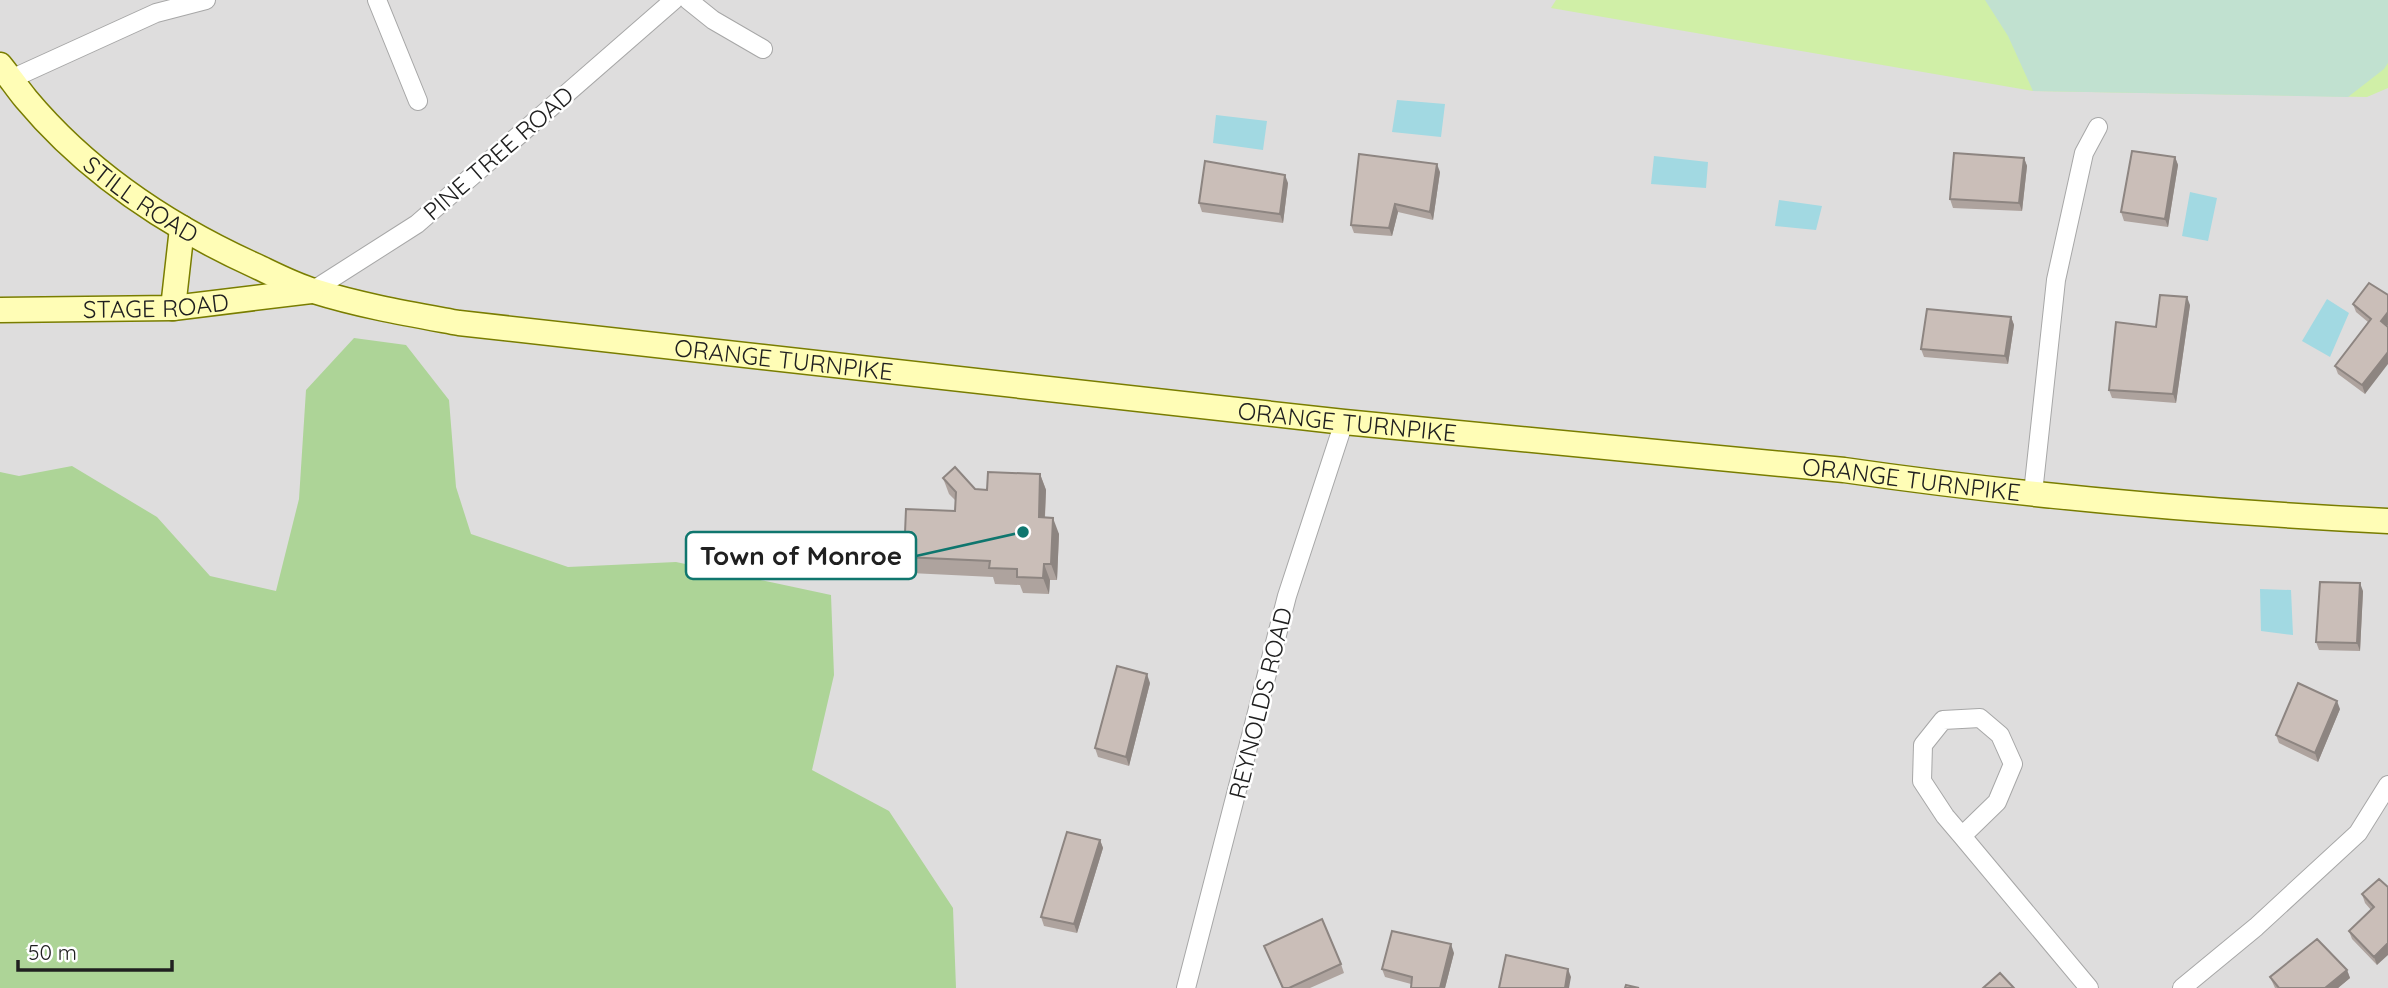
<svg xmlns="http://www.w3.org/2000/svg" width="2388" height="988" font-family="Quicksand,sans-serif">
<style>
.residential{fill:#dedddd}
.grass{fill:#d0efa7}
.forest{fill:#add497}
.wetland{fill:#c1e1d0}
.water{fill:#a2d9e2}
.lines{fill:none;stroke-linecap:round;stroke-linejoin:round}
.street-casing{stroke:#a7a7a7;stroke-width:20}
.secondary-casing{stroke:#797d00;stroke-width:27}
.street{stroke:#fff;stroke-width:18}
.secondary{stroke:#fffdb6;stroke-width:24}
.wall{fill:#aea39e}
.shaded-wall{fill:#8d8581}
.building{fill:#cabeb8;stroke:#8d8581;stroke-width:2}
.labels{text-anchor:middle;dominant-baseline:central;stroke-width:5;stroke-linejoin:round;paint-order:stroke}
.street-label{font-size:24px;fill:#202020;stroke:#fff}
.leader{fill:none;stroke:#0f766e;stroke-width:2.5}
.callout-dot{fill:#0f766e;stroke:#fff;stroke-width:2.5}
.callout{fill:#fff;stroke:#0f766e;stroke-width:2.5}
.callout-label{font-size:26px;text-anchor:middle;font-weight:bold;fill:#202020}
</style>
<rect width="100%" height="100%" fill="#f1ece5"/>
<!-- residential -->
<path class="residential" d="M0 0H2388V988H0Z"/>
<!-- grass -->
<path class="grass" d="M1556 0H2388V88L2367 97 2033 91 1551 8Z"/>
<!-- forest -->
<path class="forest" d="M354 338 406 345 449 400 456 487 471 534 568 567 676 562 831 595 834 675 812 770 889 811 953 908 956 988H0V472L19 476 72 466 157 517 210 576 276 591 299 499 306 390Z"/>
<!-- wetland -->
<path class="wetland" d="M1985 0H2388V63L2384 69 2348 97 2033 91 2008 36Z"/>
<!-- water -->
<path class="water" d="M1397 100 1445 104 1441 137 1392 132Z
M1216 115 1267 121 1263 150 1213 143Z
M1654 156 1708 162 1706 188 1651 184Z
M2190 192 2217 198 2208 241 2182 236Z
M1779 200 1822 206 1816 230 1775 226Z
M2327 299 2349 313 2330 357 2302 341Z
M2260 589 2291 590 2293 635 2261 631Z"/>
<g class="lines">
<!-- street casing -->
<g class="street-casing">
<path id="street" d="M377 0 418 101
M688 0 713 20 763 49
M11 79 156 13 206 0
M312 291 417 224 674 0
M2033 493 2056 280 2084 153 2098 127
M1962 836 1997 802 2013 764 2000 735 1980 718 1943 720 1923 745 1922 781 1945 816 1962 836 2089 988
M1186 988 1287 596 1344 422
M2182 988 2256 927 2358 833 2388 785"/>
</g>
<!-- secondary casing -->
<g class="secondary-casing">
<g id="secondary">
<path id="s1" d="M0 65C9 76 17 88 26 99 87 172 170 227 256 266 275 275 294 285 314 291 362 306 410 314 459 323L1344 422 1844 470C2024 496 2206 512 2388 521"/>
<path d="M173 308 182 228"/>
<path id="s2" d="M0 310 173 308 311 291"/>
</g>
</g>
<!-- street -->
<use href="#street" class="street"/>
<!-- secondary -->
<use href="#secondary" class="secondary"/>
</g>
<!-- wall -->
<path class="wall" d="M2175 157 2178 165 2168 227 2124 221 2121 212Z
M2024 158 2027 166 2022 211 1953 208 1950 199Z
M1440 172 1433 220 1398 212 1392 236 1354 233 1351 225Z
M1288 183 1283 223 1202 212 1199 203Z
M2353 304 2387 326 2365 394 2338 374 2335 366 2368 322 2356 312Z
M2190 305 2176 403 2112 398 2109 390 2156 327Z
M2011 317 2014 325 2008 364 1924 357 1921 349Z
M1040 474 1046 490 1045 518 1059 534 1057 580H1050L1049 594 1023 593 1020 585 995 584 993 577 910 573 904 557 955 511 956 501 949 494 943 478 975 489 987 490Z
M2363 591 2360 651 2319 650 2316 642Z
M1150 683 1129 766 1098 757 1095 748Z
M2340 709 2318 762 2279 743 2276 735Z
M1100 840 1103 848 1077 933 1044 926 1041 917Z
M2379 879 2377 965 2352 939 2349 931 2371 910 2365 903 2362 894Z
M1264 946 1341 964 1344 973 1310 988H1282Z
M1454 953 1445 988H1411V984L1385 977 1382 969Z
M2347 970 2350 978 2338 988H2275L2270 977Z"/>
<!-- shaded-wall -->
<path class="shaded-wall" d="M2175 157 2178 165 2168 227 2165 219Z
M2024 158 2027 166 2022 211 2019 203Z
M1437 164 1440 172 1433 220 1430 212Z
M1285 175 1288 183 1283 223 1280 214Z
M1395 204 1398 212 1392 236 1389 228Z
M2187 297 2190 305 2176 403 2173 394Z
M2388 312V325L2384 330 2381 321Z
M2011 317 2014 325 2008 364 2005 356Z
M2388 352V364L2365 394 2362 385Z
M1040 474 1046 490 1044 533 1039 517Z
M1053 518 1059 534 1057 580 1051 564Z
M1044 564 1050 580 1049 594 1043 578Z
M2360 583 2363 591 2360 651 2357 643Z
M1147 674 1150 683 1129 766 1126 757Z
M2337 701 2340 709 2318 762 2315 753Z
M1100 840 1103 848 1077 933 1074 924Z
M2388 943V955L2377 965 2374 957Z
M1451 944 1454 953 1445 988H1440Z
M1568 969 1571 977 1569 988H1565Z
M2347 970 2350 978 2338 988H2325Z"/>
<!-- building -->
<path class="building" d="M2132 151 2175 157 2165 219 2121 212Z
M1954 153 2024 158 2019 203 1950 199Z
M1359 154 1437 164 1430 212 1395 204 1389 228 1351 225Z
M1205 161 1285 175 1280 214 1199 203Z
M2369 283 2388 295V312L2381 321 2388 327V352L2362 385 2335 366 2371 319 2353 304Z
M2160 295 2187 297 2173 394 2109 390 2116 322 2156 327Z
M1927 309 2011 317 2005 356 1921 349Z
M955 467 975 489 987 490 988 472 1040 474 1039 517 1053 518 1051 564H1044L1043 578 1017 577V569L989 568 990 561 904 557 906 509 955 511 956 492 943 478Z
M2320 582 2360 583 2357 643 2316 642Z
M1117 666 1147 674 1126 757 1095 748Z
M2298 683 2337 701 2315 753 2276 735Z
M1067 832 1100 840 1074 924 1041 917Z
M2379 879 2388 887V943L2374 957 2349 931 2374 907 2362 894Z
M1322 919 1341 964 1289 988H1283L1264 946Z
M1392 931 1451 944 1440 988H1411L1412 977 1382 969Z
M2317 939 2347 970 2325 988H2279L2270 977Z
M1506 955 1568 969 1565 988H1499Z
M2000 973 2014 988H1983Z
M1626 985 1639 988H1625Z"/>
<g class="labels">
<!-- street labels -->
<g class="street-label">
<text transform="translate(498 153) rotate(-41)">PINE TREE ROAD</text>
<text stroke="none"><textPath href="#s1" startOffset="196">STILL ROAD</textPath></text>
<text stroke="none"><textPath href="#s2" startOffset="156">STAGE ROAD</textPath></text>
<text stroke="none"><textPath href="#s1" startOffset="868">ORANGE TURNPIKE</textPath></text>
<text stroke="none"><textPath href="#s1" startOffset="1435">ORANGE TURNPIKE</textPath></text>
<text stroke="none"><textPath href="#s1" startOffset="2002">ORANGE TURNPIKE</textPath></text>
<text transform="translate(1260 703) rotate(-76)">REYNOLDS ROAD</text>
</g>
</g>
<!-- callouts -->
<path class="leader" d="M1023 532L916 556"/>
<circle class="callout-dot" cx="1023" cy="532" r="7"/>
<rect class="callout" x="686" y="532" width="230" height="47" rx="7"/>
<g class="callout-label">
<text x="801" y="565">Town of Monroe</text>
</g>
<!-- scale -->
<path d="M18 960v10h154v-10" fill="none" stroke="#202020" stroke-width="3.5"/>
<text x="28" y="960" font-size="21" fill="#202020" stroke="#ffffff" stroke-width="5" paint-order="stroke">50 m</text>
</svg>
